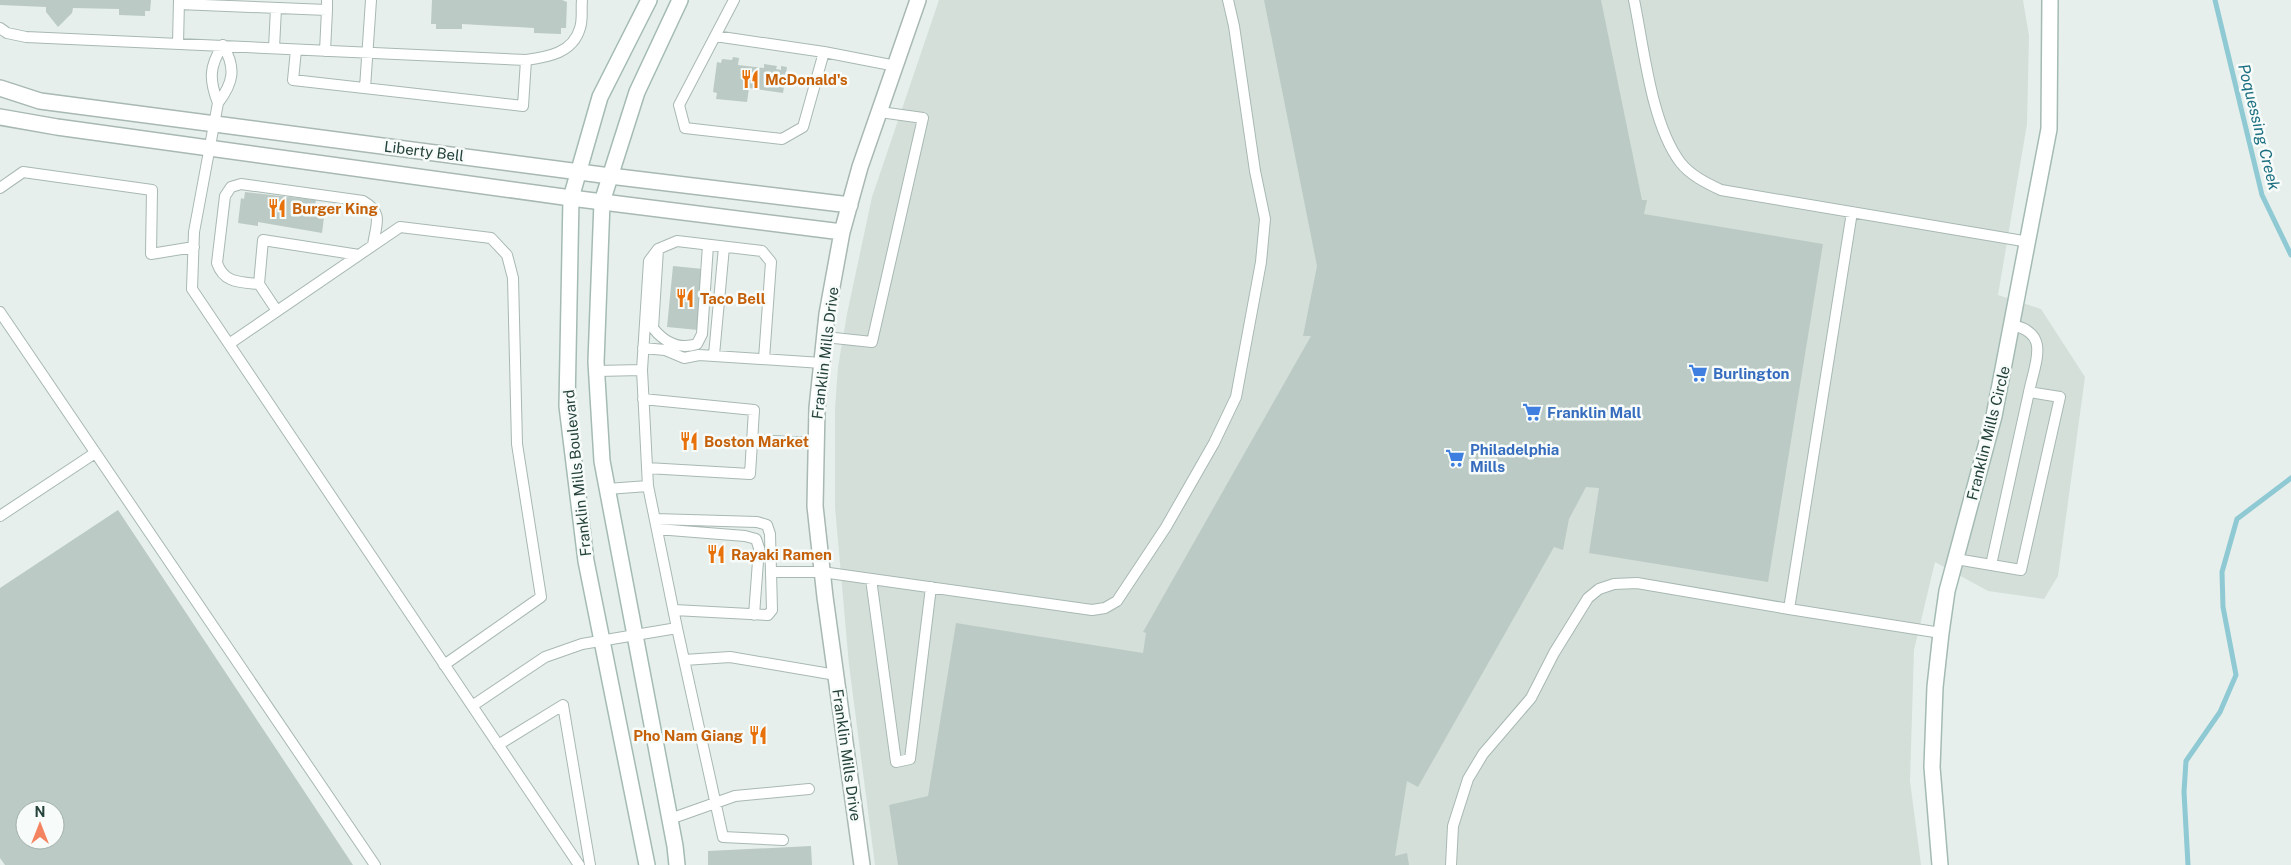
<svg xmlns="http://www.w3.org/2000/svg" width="2291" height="865" font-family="'Public Sans',sans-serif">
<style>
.built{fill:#d4dfda}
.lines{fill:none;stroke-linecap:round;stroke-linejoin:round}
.stream{stroke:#8ec9d4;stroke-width:5}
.building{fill:#bbcac4;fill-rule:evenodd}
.lane-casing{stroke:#a8b8b2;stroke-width:12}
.street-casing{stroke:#a8b8b2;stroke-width:18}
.secondary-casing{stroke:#a4bbb3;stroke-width:18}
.lane{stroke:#fff;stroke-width:10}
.street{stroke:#fff;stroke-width:15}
.secondary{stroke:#fff;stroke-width:15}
.labels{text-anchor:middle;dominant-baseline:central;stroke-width:5;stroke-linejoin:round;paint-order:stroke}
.food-label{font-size:15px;font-weight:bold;fill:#c56008;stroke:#f7fbf9;text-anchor:start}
.street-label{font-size:15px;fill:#24423a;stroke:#f7fbf9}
.shop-label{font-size:15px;font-weight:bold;fill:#366cbe;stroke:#f7fbf9;text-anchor:start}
.water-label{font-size:16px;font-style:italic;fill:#1c6f80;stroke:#f7fbf9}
</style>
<rect width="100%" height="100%" fill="#e6efeb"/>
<!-- built -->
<path class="built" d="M939 0H2023L2029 36 2027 124 1998 295 2041 309 2085 377 2058 576 2044 599 1988 591 1935 562 1914 650 1910 781 1921 865H875L849 665 835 507V409L838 367 847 314 872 197Z"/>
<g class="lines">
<!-- stream -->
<path class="stream" d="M2215 0 2262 195 2291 255
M2188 865 2184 792 2186 761 2220 712 2236 675 2223 607 2222 572 2237 519 2291 478"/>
</g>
<!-- building -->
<path class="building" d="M0 0H151L150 11H145V16L119 15V9L73 8 72 13 58 27 46 12V7L0 5Z
M432 0H562L567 2 566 28H561V34L534 33V28L462 24V29H436V24H431Z
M1264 0H1601L1642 200H1647L1644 214 1823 244 1768 582 1589 553 1599 488 1586 487 1569 519 1563 550 1554 547 1418 787 1407 781 1395 856 1407 853 1409 865H898L889 805 928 796 956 623 1143 653 1146 633 1143 632 1311 336H1303L1317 266Z
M733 57 739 58 738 65 764 68V64L777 66 776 69 781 70V66L787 67 783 93 749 88 747 102 716 99 717 93 713 92 717 62 721 63 722 59 732 60Z
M245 192 316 200 313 216 324 217 322 233 258 222V226L238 223 241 198 244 199Z
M673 266 703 269 698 330 667 327Z
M118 510 353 865H5L0 858V588ZM25 810H55V840H25Z
M811 846 812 865H708V851Z"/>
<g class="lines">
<!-- lane casing -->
<g class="lane-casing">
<path id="lane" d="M1634 0C1644 48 1651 123 1680 162 1690 175 1706 183 1721 190L2029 242
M179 4 327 10V0
M0 28 7 33 26 37 526 60C548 57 573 53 580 28 583 20 581 8 582 0
M715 36 824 52 803 127 782 139 685 128 679 105 734 0
M178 44 179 0
M274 48 276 8
M296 50 293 80 523 106 526 60
M325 51 327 10
M824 52 896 66
M365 88 371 0
M218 103C209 80 209 66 223 45 236 68 234 82 218 103L194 232 192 289 579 865
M0 188 23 172 152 190 151 254 194 247
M1852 212 1789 609 1941 633
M658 249 653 328C664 342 679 350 697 344L702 334 708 245
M259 284C239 282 224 283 217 263L225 196 231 187 241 184 363 201C384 213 376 224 373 245
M277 311 259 284 263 240 359 255
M0 312 375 865
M825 337 872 342 923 118 880 112
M229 344 400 227 491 238 507 255 513 278 517 444 541 597 444 665
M643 348 665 350 684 358 699 355 822 363
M714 355 724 247
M597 371 642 370 649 261 658 249 677 241 762 251 771 262 764 359
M643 399 754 410 750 474 647 468
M752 440 816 443
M607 489 648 486
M0 516 95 453
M655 519 757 522 767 525 770 534 772 610 768 615 674 610
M657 529 745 536 756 539 759 548 754 615
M1956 559 2021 570 2060 397 2029 392C2035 362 2051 333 2012 325
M1991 565 2029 392
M771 572H822L1092 610 1105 608 1117 601 1166 527 1214 443 1236 397 1261 262 1265 219 1255 171 1234 26 1228 0
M871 579 896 762 910 759 931 587
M677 628 723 837 783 840
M684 660 730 657 836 675
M472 706 545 657 582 644 677 628 648 486 642 370
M498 745 563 705 590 865
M670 819 735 796 809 789
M1451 865 1453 826 1468 779 1483 754 1531 698 1554 653 1588 598 1599 589 1614 584 1637 583 1789 609"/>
</g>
<!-- street casing -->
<g class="street-casing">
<path id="street" d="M0 88 40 101 610 176 850 205
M0 117 57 127 571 198 842 232
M862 865 825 597 815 506 817 408 827 314 842 232 860 167 918 0"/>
</g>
<!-- secondary casing -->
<g class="secondary-casing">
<path id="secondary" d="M647 865 586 561 567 406 571 198 600 97 649 0
M677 865 675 846 602 461 596 362 602 202 637 92 680 0
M1940 865 1932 767 1935 687 1941 633 1947 591 1994 416 2049 129 2050 0"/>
</g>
<!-- lane -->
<use href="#lane" class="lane"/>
<!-- street -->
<use href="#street" class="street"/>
<!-- secondary -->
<use href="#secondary" class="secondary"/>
</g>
<!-- icons -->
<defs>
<g id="restaurant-bare" transform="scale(1.5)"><path d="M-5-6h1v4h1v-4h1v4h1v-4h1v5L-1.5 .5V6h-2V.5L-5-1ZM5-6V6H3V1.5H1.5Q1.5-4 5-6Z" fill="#e8710a" stroke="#f7fbf9" stroke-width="2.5" paint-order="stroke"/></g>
<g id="supermarket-bare" transform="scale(1.5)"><path d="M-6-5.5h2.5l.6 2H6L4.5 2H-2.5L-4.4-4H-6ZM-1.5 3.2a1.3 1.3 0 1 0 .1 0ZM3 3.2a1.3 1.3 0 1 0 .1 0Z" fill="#3f7fe0" stroke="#f7fbf9" stroke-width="2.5" paint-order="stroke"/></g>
</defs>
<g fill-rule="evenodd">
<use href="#restaurant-bare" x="750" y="79"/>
<use href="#restaurant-bare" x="277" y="208"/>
<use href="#restaurant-bare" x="685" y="298"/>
<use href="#supermarket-bare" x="1698" y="373"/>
<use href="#supermarket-bare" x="1532" y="412"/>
<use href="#restaurant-bare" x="689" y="441"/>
<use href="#supermarket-bare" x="1455" y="458"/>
<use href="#restaurant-bare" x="716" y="554"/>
<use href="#restaurant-bare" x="758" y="735"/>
</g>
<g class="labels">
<!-- food labels -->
<g class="food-label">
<text x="765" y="79">McDonald's</text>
<text x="292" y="208">Burger King</text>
<text x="700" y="298">Taco Bell</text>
<text x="704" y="441">Boston Market</text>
<text x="731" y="554">Rayaki Ramen</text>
<text x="743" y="735" text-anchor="end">Pho Nam Giang</text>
</g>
<!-- street labels -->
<g class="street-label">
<text transform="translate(424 151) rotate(7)">Liberty Bell</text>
<text transform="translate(825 353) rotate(-83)">Franklin Mills Drive</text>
<text transform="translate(1988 433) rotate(-76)">Franklin Mills Circle</text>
<text transform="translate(577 473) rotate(-96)">Franklin Mills Boulevard</text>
<text transform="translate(847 755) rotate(82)">Franklin Mills Drive</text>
</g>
<!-- shop labels -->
<g class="shop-label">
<text x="1713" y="373">Burlington</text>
<text x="1547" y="412">Franklin Mall</text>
<text x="1470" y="449">Philadelphia<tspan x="1470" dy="17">Mills</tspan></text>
</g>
<!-- water labels -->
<g class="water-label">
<text transform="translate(2259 127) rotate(76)">Poquessing Creek</text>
</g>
</g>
<!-- north arrow -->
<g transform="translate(40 825)"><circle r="24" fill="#f7fbf9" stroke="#a3b1ad"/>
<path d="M0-4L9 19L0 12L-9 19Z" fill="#f4845f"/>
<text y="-8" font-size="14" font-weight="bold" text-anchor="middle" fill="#24423a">N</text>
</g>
</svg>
